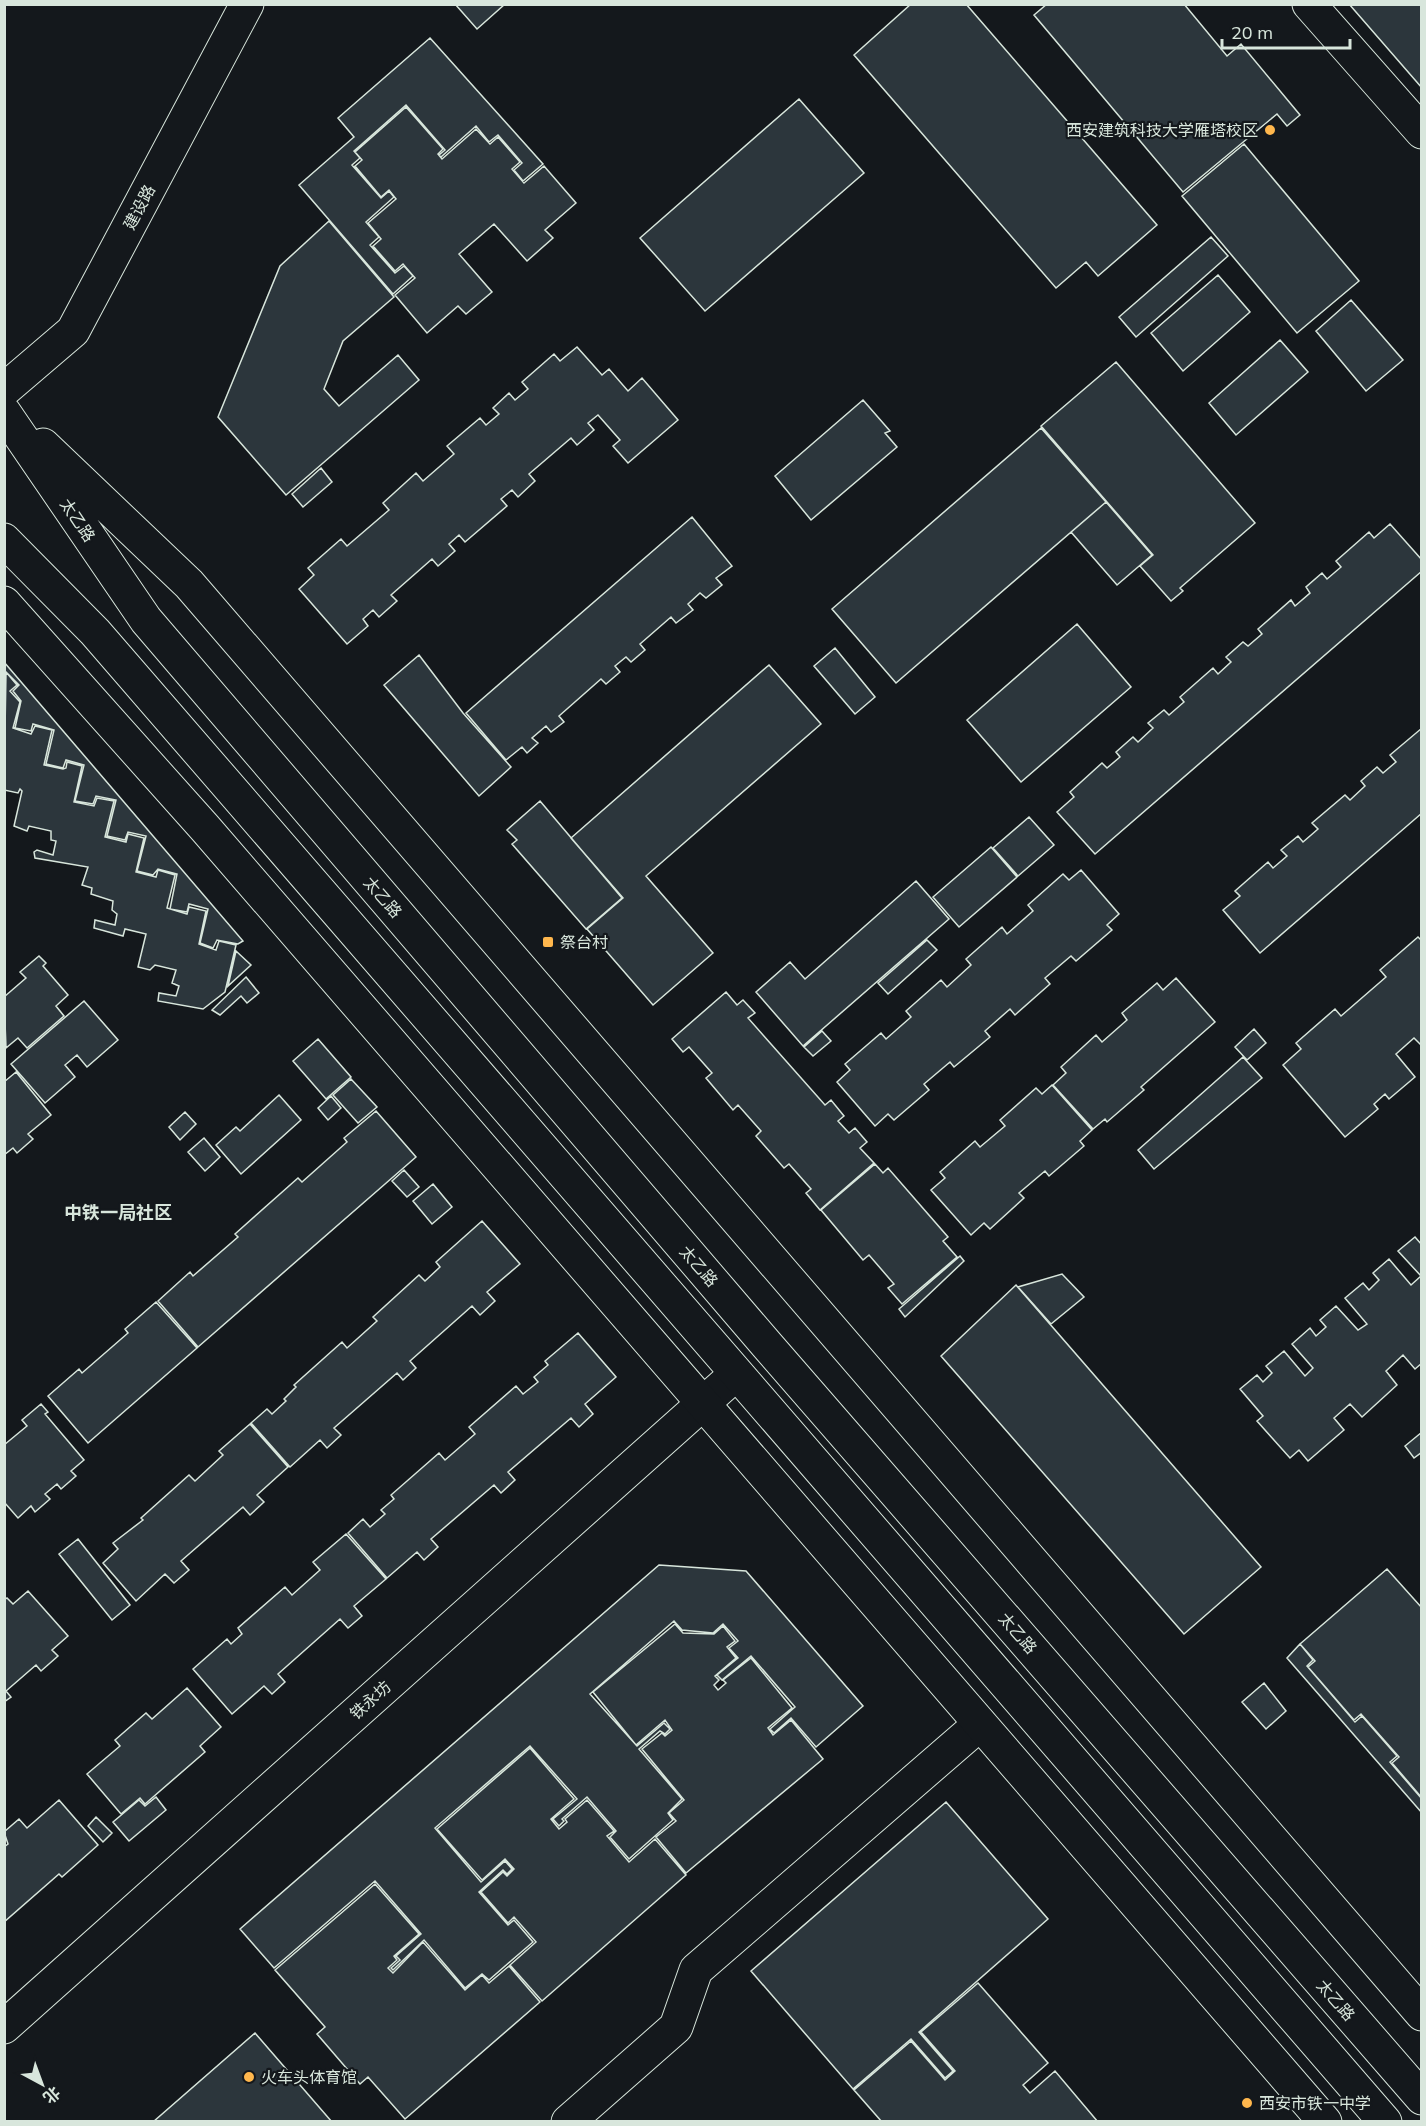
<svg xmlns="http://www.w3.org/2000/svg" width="1426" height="2126" font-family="Mulish,'Noto Sans SC',sans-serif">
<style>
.building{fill:#2c363c;stroke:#d8e6dc;stroke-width:1.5}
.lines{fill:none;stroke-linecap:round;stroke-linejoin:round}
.minor-casing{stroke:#d8e6dc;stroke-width:35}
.major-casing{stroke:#d8e6dc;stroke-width:35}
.minor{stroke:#14181c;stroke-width:33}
.major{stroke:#14181c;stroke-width:33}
.poi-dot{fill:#ffb74d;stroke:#14181c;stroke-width:2}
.labels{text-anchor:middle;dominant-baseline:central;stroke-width:4.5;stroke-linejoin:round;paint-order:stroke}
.poi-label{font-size:16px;fill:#d8e6dc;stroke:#14181c;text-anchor:start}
.street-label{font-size:16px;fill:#d8e6dc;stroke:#14181c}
.neighbourhood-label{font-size:18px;font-weight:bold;fill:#d8e6dc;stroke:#14181c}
</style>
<rect width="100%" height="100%" fill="#14181c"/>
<!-- building -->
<path class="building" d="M455 4H505L477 29Z
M911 4H966L1157 225 1098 276 1086 262 1056 288 854 55Z
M1047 4H1184L1227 56 1241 44 1300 115 1287 126 1277 114 1183 192 1034 15Z
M1349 4H1422V88Z
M430 38 543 164 523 181 514 170 522 163 498 135 489 142 476 126 441 157 439 155 445 150 406 105 354 151 360 158 352 165 381 198 389 191 394 197 366 222 379 237 370 245 395 273 404 266 413 276 393 294 299 185 354 137 338 118Z
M799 99 864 173 705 311 640 238Z
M406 107 443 149 438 154 442 159 476 129 490 144 498 137 520 162 512 169 524 183 544 166 576 203 545 230 553 238 527 261 494 224 459 254 492 292 466 314 458 306 427 333 395 295 415 278 403 264 395 271 373 246 381 239 368 223 396 199 389 190 381 197 355 166 362 160 355 152Z
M1244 144 1359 281 1297 333 1182 196Z
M329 221 394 297 343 341 324 389 339 406 398 355 419 380 286 495 218 417 280 266Z
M1211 237 1228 256 1136 337 1119 317Z
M1218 275 1250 312 1183 371 1151 333Z
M1351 300 1403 360 1366 391 1316 331Z
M1280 340 1308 372 1236 435 1209 403Z
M577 347 602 375 609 369 628 391 642 378 678 420 628 463 613 446 620 440 598 415 588 423 594 430 577 445 571 438 529 474 535 481 518 497 512 490 501 499 507 506 465 542 459 535 449 544 455 551 438 566 432 559 391 595 397 601 379 617 373 610 363 619 368 626 347 644 299 589 314 575 308 568 341 539 347 546 389 510 383 503 416 473 423 481 454 454 447 446 480 418 486 425 499 414 493 408 509 393 515 400 528 389 522 382 554 354 560 361Z
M1116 362 1255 523 1180 588 1183 591 1171 601 1140 566 1153 555 1041 426Z
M863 400 890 431 885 433 897 447 811 520 775 476Z
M1041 428 1106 502 896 683 832 609Z
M321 468 332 482 303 507 292 494Z
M1106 502 1152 555 1117 585 1071 532Z
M692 517 732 566 716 578 722 585 706 598 700 593 688 604 693 610 676 623 671 617 640 644 645 650 631 662 626 657 615 666 620 672 606 684 601 679 559 716 564 722 551 732 546 726 532 738 538 743 527 753 522 747 506 760 466 713Z
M1390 524 1422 560V571L1095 854 1057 812 1074 797 1070 792 1102 763 1107 768 1120 757 1116 752 1133 737 1138 742 1153 728 1148 723 1164 710 1169 715 1184 702 1180 697 1213 668 1218 674 1231 662 1226 657 1243 642 1248 646 1262 634 1258 629 1291 600 1295 606 1310 593 1306 587 1322 573 1327 579 1341 567 1336 561 1369 532 1374 538Z
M1077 624 1131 687 1021 782 967 720Z
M835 648 875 697 855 714 814 666Z
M419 655 463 713 511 767 479 796 384 685Z
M4 662 243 941 238 944 217 940 213 948 200 943 208 909 189 904 187 912 170 909 177 874 158 869 153 875 137 871 146 836 128 832 125 840 107 836 116 800 96 796 93 804 75 801 84 765 66 760 63 768 46 764 54 730 33 724 31 731 15 728 21 701 13 691 19 685 4 670Z
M769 665 821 724 646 876 713 953 653 1005 587 929 623 898 571 838Z
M6 672 17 685 10 691 20 702 13 728 31 734 35 726 52 730 44 765 63 769 66 768 67 762 82 766 74 802 94 806 97 798 114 801 105 837 126 842 128 834 144 838 136 872 156 877 158 870 175 875 167 908 187 914 189 907 206 911 199 944 216 950 219 941 236 945 225 992 203 1009 158 1001 159 993 176 996 179 986 172 983 176 970 155 965 150 970 138 967 146 934 125 929 123 936 94 928 95 920 115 925 117 914 112 910 113 901 91 894 92 888 82 885 88 867 35 858 34 852 37 850 53 855 56 841 51 840V831L29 826 27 831 14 826 22 791 20 789 18 793 4 790Z
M1422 728V813L1260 953 1223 910 1240 896 1235 891 1268 862 1273 868 1287 856 1281 850 1298 836 1303 842 1318 829 1312 823 1345 795 1350 800 1365 786 1361 781 1377 767 1383 773 1396 762 1390 755Z
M540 801 622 898 586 929 512 844 517 840 507 830Z
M1029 817 1054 845 1018 876 993 848Z
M991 847 1017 877 959 927 933 897Z
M1081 870 1119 914 1107 925 1112 930 1076 961 1071 956 1045 978 1050 984 1015 1015 1010 1009 985 1031 990 1037 954 1067 950 1062 924 1084 929 1090 894 1120 888 1114 875 1126 837 1082 850 1070 845 1064 881 1033 886 1039 911 1017 906 1011 941 980 947 987 971 965 966 959 1002 927 1007 934 1033 911 1028 905 1063 874 1069 880Z
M916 881 949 919 803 1046 756 992 790 962 805 979Z
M1418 937 1422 941V1046L1414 1038 1396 1054 1415 1077 1389 1099 1385 1094 1374 1104 1378 1109 1345 1137 1283 1065 1301 1049 1296 1043 1335 1009 1341 1016 1386 977 1380 970Z
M927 940 937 950 888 994 878 983Z
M236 951 251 965 228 986Z
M39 956 46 963 43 966 68 995 56 1006 64 1016 27 1048 18 1038 6 1048 4 997 26 978 20 972Z
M246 977 259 993 247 1003 241 996 220 1015 212 1010Z
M1176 978 1215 1022 1141 1087 1144 1090 1107 1122 1105 1119 1093 1129 1053 1085 1066 1073 1061 1067 1096 1035 1102 1042 1127 1020 1122 1013 1157 983 1163 990Z
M726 992 737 1005 743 1000 755 1013 748 1018 825 1105 831 1100 844 1116 838 1121 849 1133 855 1128 867 1142 860 1148 874 1163 820 1210 806 1193 811 1189 789 1164 784 1168 756 1136 761 1131 738 1105 733 1110 706 1078 712 1073 689 1047 683 1052 672 1039Z
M84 1001 118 1040 87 1067 77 1055 65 1065 75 1077 45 1103 11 1064Z
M1254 1029 1266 1043 1247 1060 1235 1047Z
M822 1031 831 1041 813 1056 804 1047Z
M318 1039 351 1077 326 1099 293 1061Z
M1243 1057 1262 1078 1154 1169 1138 1150Z
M16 1072 51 1115 28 1134 33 1139 17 1153 13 1148 4 1155V1082Z
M351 1079 377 1107 358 1123 333 1095Z
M1052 1085 1092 1130 1080 1141 1084 1146 1049 1176 1045 1171 1019 1193 1024 1198 990 1229 984 1223 971 1235 931 1190 945 1178 940 1172 975 1141 980 1147 1005 1126 1000 1120 1036 1088 1042 1094Z
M279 1095 301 1120 241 1174 216 1145 236 1127 240 1131Z
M331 1096 341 1108 328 1120 318 1108Z
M376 1111 416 1157 198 1347 158 1301 190 1272 193 1276 238 1237 235 1234 298 1178 302 1182 347 1142 344 1138Z
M185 1112 196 1124 180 1140 169 1127Z
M204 1138 220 1157 205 1171 188 1152Z
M875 1164 883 1173 888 1168 948 1237 943 1241 957 1257 902 1304 888 1288 894 1284 869 1255 863 1260 821 1210Z
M404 1170 419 1187 407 1197 392 1181Z
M433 1184 452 1207 432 1224 413 1201Z
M482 1221 520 1264 487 1292 495 1301 480 1315 472 1306 410 1361 416 1368 403 1380 397 1373 334 1428 341 1435 327 1448 320 1440 290 1467 251 1423 267 1409 272 1414 286 1401 284 1399 296 1387 294 1385 342 1342 347 1348 377 1321 373 1317 419 1275 425 1281 440 1267 436 1262Z
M1415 1237 1422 1245V1363L1415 1369 1403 1355 1386 1371 1397 1385 1362 1417 1350 1404 1334 1418 1344 1430 1308 1461 1299 1450 1290 1458 1257 1421 1263 1416 1240 1389 1257 1375 1263 1382 1272 1373 1266 1366 1284 1351 1305 1376 1313 1368 1292 1344 1310 1328 1316 1336 1326 1327 1320 1320 1336 1306 1358 1330 1367 1324 1345 1298 1363 1283 1369 1290 1379 1280 1373 1273 1389 1259 1411 1285 1421 1276 1398 1251Z
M960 1256 964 1261 905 1317 899 1309Z
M1062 1274 1084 1297 1051 1324 1018 1287Z
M1016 1285 1261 1567 1184 1634 941 1356Z
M156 1302 197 1348 88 1443 48 1396 79 1369 82 1373 128 1333 125 1329Z
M578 1333 616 1377 585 1404 593 1414 579 1427 571 1418 508 1472 515 1480 501 1493 494 1485 431 1539 438 1547 424 1560 417 1552 387 1578 348 1533 363 1519 370 1527 385 1514 381 1510 394 1499 391 1495 439 1453 445 1460 475 1434 469 1427 516 1386 523 1394 538 1382 534 1377 548 1365 545 1361Z
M41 1404 48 1412 45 1414 84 1460 71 1471 76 1476 61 1489 57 1484 45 1494 50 1499 35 1512 31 1506 18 1518 4 1502V1445L27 1426 22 1420Z
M250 1424 288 1467 257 1495 264 1502 250 1515 243 1507 181 1561 189 1570 174 1583 165 1574 136 1601 103 1563 118 1549 113 1543 143 1520 141 1518 189 1475 195 1481 223 1455 219 1451Z
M1422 1432V1452L1414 1458 1405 1446Z
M346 1534 386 1579 354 1606 362 1616 348 1628 340 1619 278 1674 285 1682 272 1694 264 1686 232 1714 193 1669 227 1639 231 1644 242 1634 238 1628 285 1587 292 1595 320 1570 313 1562Z
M78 1539 130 1605 112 1620 59 1554Z
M659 1565 746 1571 863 1706 816 1747 791 1718 774 1733 770 1729 795 1707 751 1656 722 1680 717 1675 738 1658 729 1648 738 1641 723 1624 713 1633 682 1630 674 1621 590 1694 637 1746 664 1723 670 1729 665 1734 660 1731 639 1749 682 1799 668 1813 673 1820 629 1859 610 1837 616 1831 587 1797 562 1819 564 1821 559 1826 553 1819 577 1799 530 1746 435 1828 481 1882 505 1861 512 1869 507 1874 503 1870 479 1892 508 1925 514 1920 533 1942 489 1980 482 1974 465 1988 424 1940 393 1970 391 1968 400 1960 396 1956 421 1934 375 1881 274 1968 240 1929Z
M1387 1569 1422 1608V1798L1392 1763 1399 1757 1361 1714 1354 1720 1308 1667 1315 1661 1300 1644Z
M28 1591 68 1636 52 1650 58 1656 41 1671 36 1665 6 1691 11 1697 4 1702V1600L7 1598 13 1604Z
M675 1624 683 1633 714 1634 723 1626 735 1641 727 1647 736 1658 715 1676 719 1680 714 1685 718 1690 726 1683 723 1680 751 1658 792 1708 768 1728 773 1735 791 1720 823 1759 686 1873 656 1837 676 1821 669 1813 684 1800 642 1749 662 1733 665 1736 672 1730 665 1720 636 1745 593 1692Z
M1300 1644 1313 1660 1307 1666 1355 1722 1362 1716 1397 1756 1390 1762 1422 1799V1813L1287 1658Z
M1264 1683 1286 1711 1266 1729 1242 1702Z
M187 1688 221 1727 200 1746 205 1752 145 1804 140 1798 121 1814 87 1774 120 1746 115 1740 146 1713 152 1719Z
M530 1748 574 1799 551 1819 559 1829 567 1822 565 1819 587 1800 614 1831 607 1836 629 1862 655 1839 686 1875 542 2001 510 1965 536 1942 514 1917 508 1923 481 1892 503 1872 507 1876 514 1869 505 1859 482 1880 437 1829Z
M156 1797 166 1810 129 1841 113 1822 139 1800 145 1806Z
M59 1800 98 1845 62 1877 59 1874 4 1922V1847L8 1844 4 1832 19 1819 27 1828Z
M946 1802 1048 1919 919 2032 953 2071 945 2078 911 2039 853 2089 751 1971Z
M96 1817 112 1833 103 1842 88 1826Z
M375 1884 419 1934 394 1956 397 1960 388 1968 393 1973 423 1942 465 1990 482 1975 489 1983 509 1966 540 2002 405 2119 368 2077 360 2084 317 2034 325 2027 275 1970Z
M978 1983 1048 2063 1023 2085 1030 2093 1055 2071 1098 2122H882L854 2090 911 2041 945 2080 955 2071 921 2032Z
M255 2033 332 2122H153Z"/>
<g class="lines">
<!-- minor casing -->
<g class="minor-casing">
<path id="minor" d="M1309 4 1422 132
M4 390 73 331 247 4
M4 2027 736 1374
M568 2122 676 2027 696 1970 980 1724"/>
</g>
<!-- major casing -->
<g class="major-casing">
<path id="major" d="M4 412 146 620 767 1345 1422 2098
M43 445 189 584 1422 2014
M4 540 95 632 1385 2122
M4 603 205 828 1325 2122"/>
</g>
<!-- minor -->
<use href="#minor" class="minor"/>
<!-- major -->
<use href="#major" class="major"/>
</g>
<!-- markers -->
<g class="poi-dot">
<circle cx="1270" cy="130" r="6"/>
<rect x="542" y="936" width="12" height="12" rx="3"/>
<circle cx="249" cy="2077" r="6"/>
<circle cx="1247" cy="2103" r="6"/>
</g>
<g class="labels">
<!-- poi labels -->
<g class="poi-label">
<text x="1258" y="130" text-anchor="end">西安建筑科技大学雁塔校区</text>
<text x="560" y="942">祭台村</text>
<text x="261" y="2077">火车头体育馆</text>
<text x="1259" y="2103">西安市铁一中学</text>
</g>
<!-- street labels -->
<g class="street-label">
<text transform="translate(139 207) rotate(-62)">建设路</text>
<text transform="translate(78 520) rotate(56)">太乙路</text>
<text transform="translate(383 897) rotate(49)">太乙路</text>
<text transform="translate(699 1266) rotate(49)">太乙路</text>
<text transform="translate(1018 1633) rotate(49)">太乙路</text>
<text transform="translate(370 1700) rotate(-42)">铁永坊</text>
<text transform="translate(1336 2000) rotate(49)">太乙路</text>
</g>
<!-- neighbourhood labels -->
<g class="neighbourhood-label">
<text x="118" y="1212">中铁一局社区</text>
</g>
</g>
<!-- border -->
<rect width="1426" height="2126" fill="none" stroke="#d8e6dc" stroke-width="12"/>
<!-- north arrow -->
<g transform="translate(42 2084) rotate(139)" stroke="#14181c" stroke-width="4.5" paint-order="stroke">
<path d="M0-4.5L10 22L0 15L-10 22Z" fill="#d8e6dc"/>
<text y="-9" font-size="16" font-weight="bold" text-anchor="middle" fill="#d8e6dc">北</text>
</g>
<!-- scale -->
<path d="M1222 39v9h128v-9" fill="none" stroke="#d8e6dc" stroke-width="3"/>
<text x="1231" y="39" font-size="18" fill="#d8e6dc" stroke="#14181c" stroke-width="4.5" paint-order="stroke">20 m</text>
</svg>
